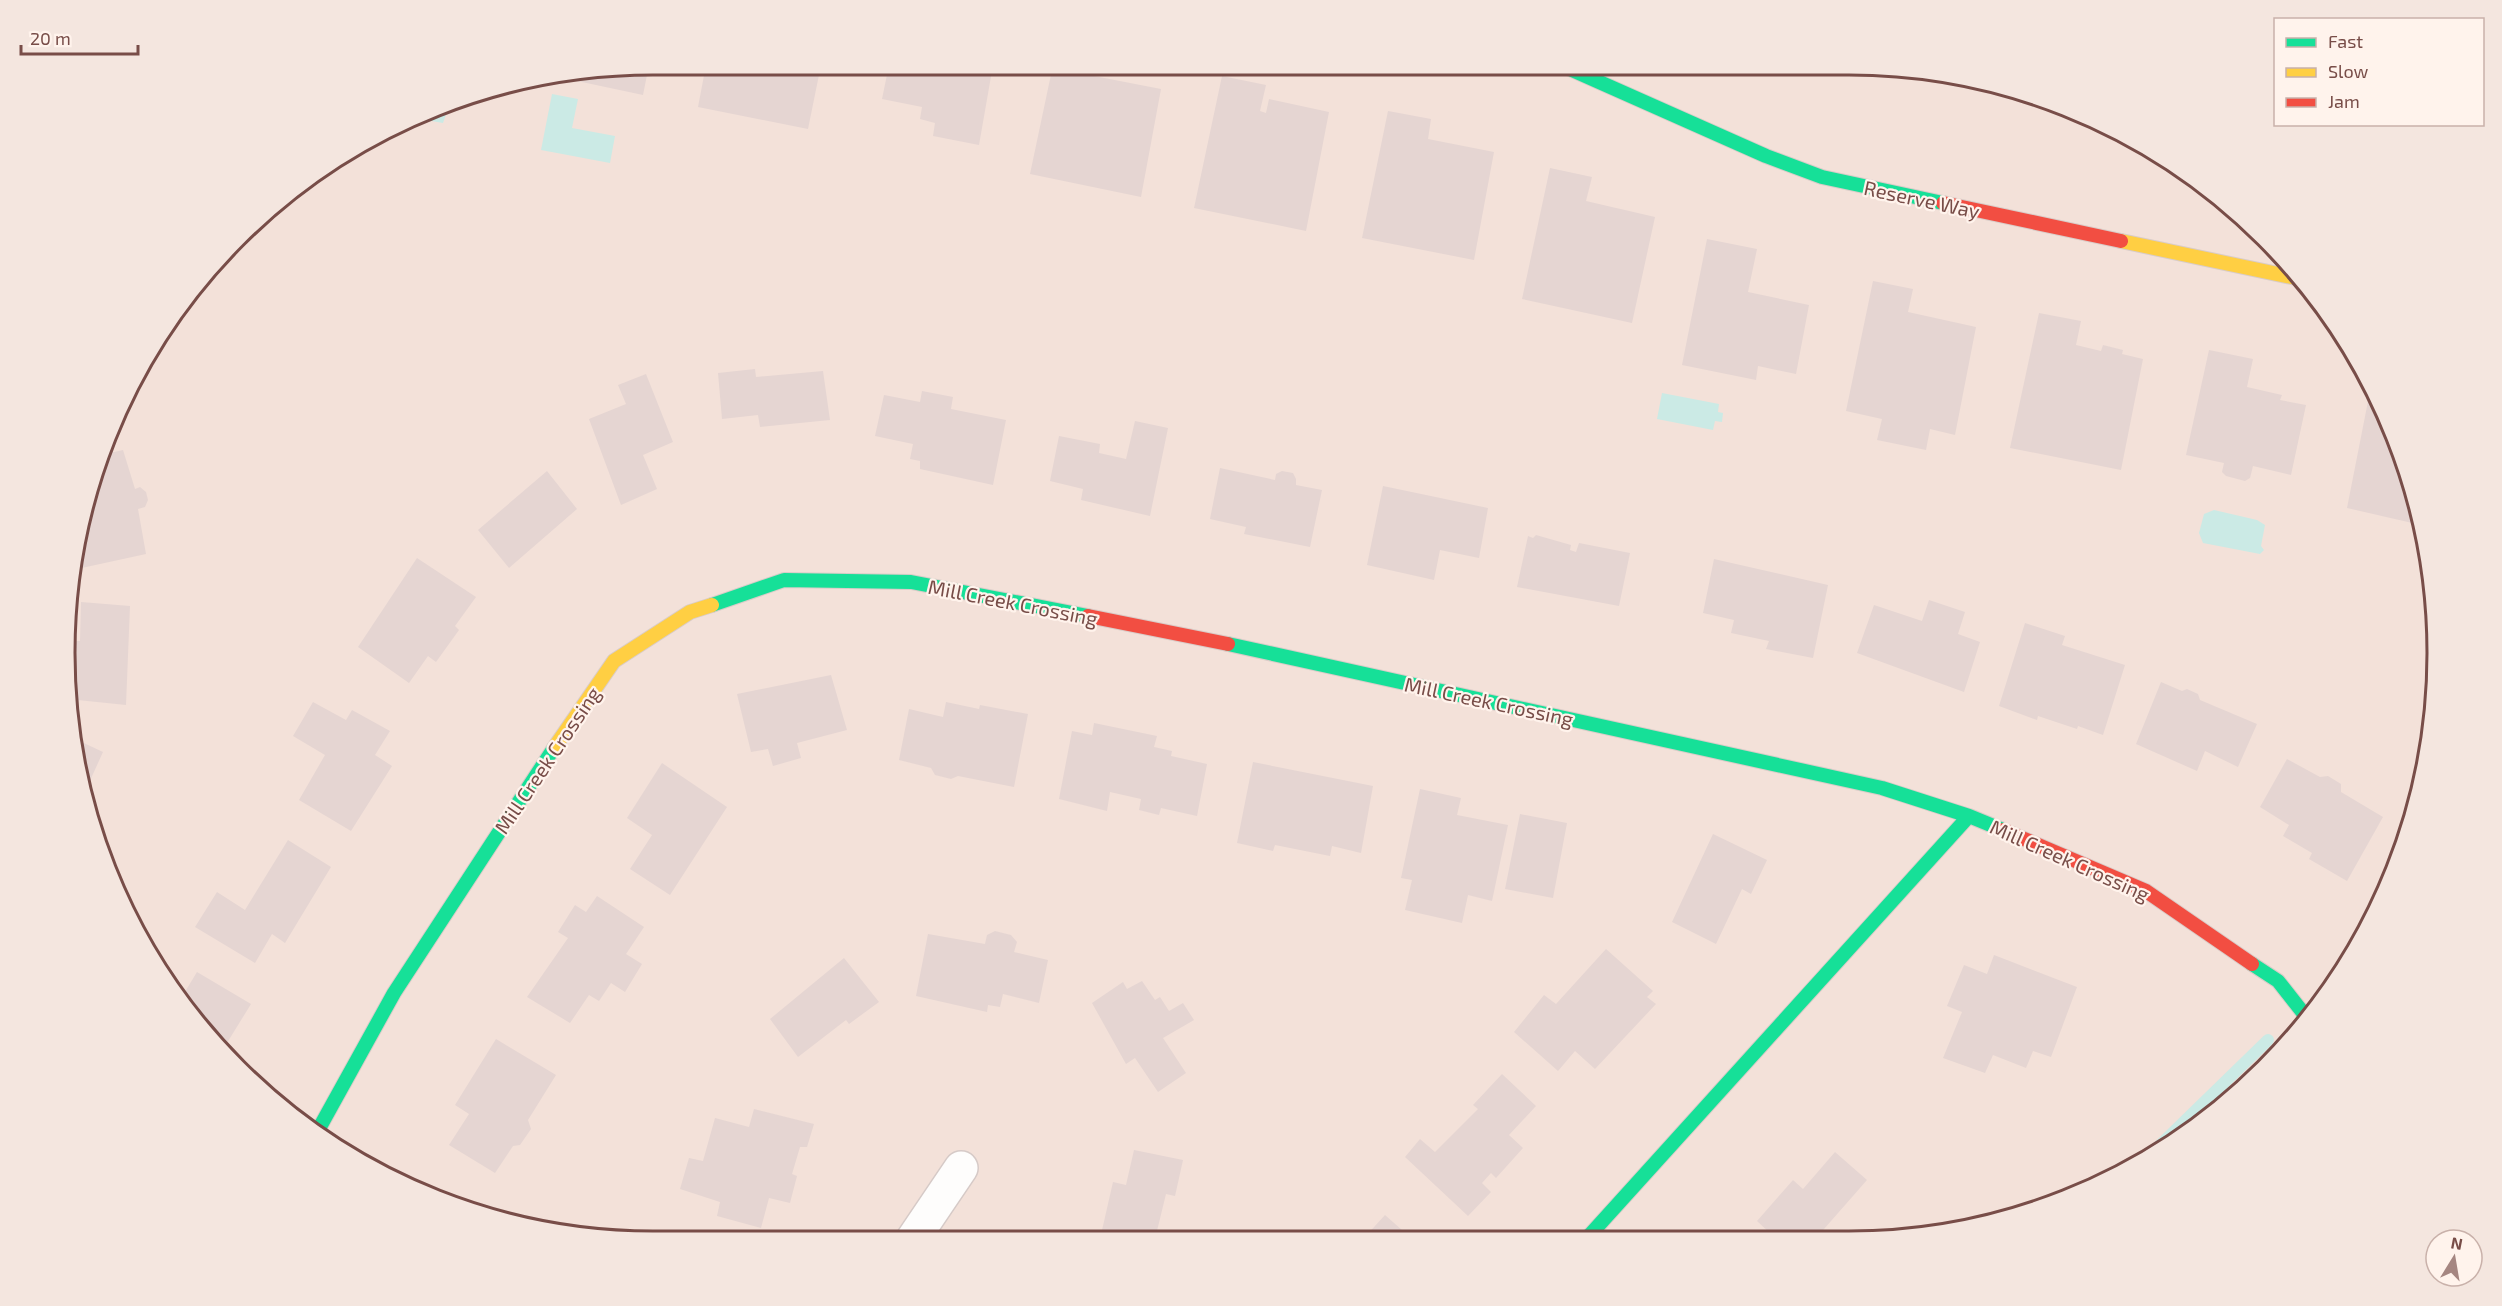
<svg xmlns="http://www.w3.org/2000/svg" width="2502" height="1306" font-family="'Exo 2',sans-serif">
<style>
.residential{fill:#f3e1d9}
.water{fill:#cbeae5}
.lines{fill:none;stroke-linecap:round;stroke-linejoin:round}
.stream{stroke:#cbeae5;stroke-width:12}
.building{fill:#e5d5d2}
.street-casing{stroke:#d6cac7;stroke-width:36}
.fast-casing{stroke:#d9ccc8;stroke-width:16}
.slow-casing{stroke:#d9ccc8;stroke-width:16}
.jam-casing{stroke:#d9ccc8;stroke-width:16}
.street{stroke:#fefdfc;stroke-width:33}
.fast{stroke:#16e098;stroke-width:14}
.slow{stroke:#ffcf43;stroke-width:14}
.jam{stroke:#f24e42;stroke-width:14}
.labels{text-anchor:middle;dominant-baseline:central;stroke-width:4.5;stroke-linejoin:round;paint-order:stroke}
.street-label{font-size:20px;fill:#784d48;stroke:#fff3ec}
.rim{fill:none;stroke:#784d48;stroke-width:3}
</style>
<rect width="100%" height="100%" fill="#f8efeb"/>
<!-- residential -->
<path class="residential" d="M653 65 1887 66 2001 84 2109 125 2207 186 2291 265 2358 358 2406 464 2432 576 2436 691 2418 805 2377 913 2316 1012 2207 1120 2074 1197 1926 1236 615 1240 501 1222 393 1181 326 1142 237 1069 164 980 125 913 85 806 69 729 66 615 76 538 109 428 163 326 211 265 294 186 359 143 464 96 539 76Z"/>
<!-- water -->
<path class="water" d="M552 94 578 99 572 128 615 136 610 163 541 150Z
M450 103 443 123 415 118 449 102Z
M1662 393 1719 404 1718 412 1723 413 1722 422 1715 421 1713 430 1657 419Z
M2214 510 2257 520 2265 525 2261 546 2264 550 2260 554 2203 543 2199 533 2204 514Z"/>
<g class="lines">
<!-- stream -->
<path class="stream" d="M2154 1151 2268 1040"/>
</g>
<!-- building -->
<path class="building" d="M649 65 643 95 549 75Z
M706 65H821L808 129 698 107Z
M889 65H993L979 145 933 136 935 123 920 119 922 107 882 99Z
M1053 65H1096L1094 76 1161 89 1141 197 1030 174Z
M1222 76 1266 85 1260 111 1266 113 1269 99 1329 112 1306 231 1194 208Z
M1388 111 1431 119 1428 139 1494 152 1474 260 1362 238Z
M1550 168 1592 177 1586 201 1655 217 1632 323 1522 299Z
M1707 239 1757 249 1748 292 1809 305 1796 374 1758 366 1756 380 1682 365Z
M1873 281 1913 289 1908 312 1976 327 1955 435 1930 429 1926 450 1877 440 1882 419 1846 411Z
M2039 313 2081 321 2076 345 2101 351 2103 345 2123 350 2122 354 2143 359 2121 470 2010 448Z
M2209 350 2253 359 2247 387 2282 395 2280 400 2306 405 2291 475 2253 466 2250 478 2245 481 2226 476 2222 472 2224 463 2186 455Z
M755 369 756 377 823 371 830 420 760 427 758 415 722 419 718 373Z
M646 374 673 442 643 455 657 489 621 505 589 419 626 404 618 385Z
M2371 386 2406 464 2421 525 2347 508Z
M922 391 953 397 951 409 1006 420 993 485 920 469V461L910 459 913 444 875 436 884 395 920 402Z
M1135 421 1168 428 1150 516 1081 500 1083 489 1050 481 1059 436 1100 444 1099 453 1126 459Z
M123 450 135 489 140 487 146 492 148 500 145 507 138 509 146 554 77 569 74 554 76 538 101 455Z
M1220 468 1275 480 1276 474 1282 471 1293 473 1296 479V485L1322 490 1310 547 1244 534 1246 527 1210 519Z
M547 471 577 509 509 568 478 530Z
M1383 486 1488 508 1479 558 1440 550 1434 580 1367 565Z
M1536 535 1571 545 1570 550 1576 552 1579 543 1630 553 1619 606 1517 587 1528 536 1533 538Z
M417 558 476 597 455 626 459 630 436 662 428 656 409 683 358 647Z
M1714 559 1828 585 1813 658 1766 649 1769 641 1731 633 1734 620 1703 613Z
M1929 600 1965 612 1958 634 1980 642 1964 692 1857 653 1874 605 1922 621Z
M81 602 130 606 126 705 68 699 70 641H80Z
M2025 623 2065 636 2062 645 2125 665 2103 735 2078 726 2077 729 2038 716 2037 720 1999 706Z
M831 675 847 730 797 743 801 758 773 766 768 749 751 752 737 694Z
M2161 682 2182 691 2187 689 2198 694 2200 700 2257 724 2238 767 2205 751 2197 771 2136 744Z
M313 702 346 720 352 710 390 731 375 755 392 766 351 831 299 800 325 755 293 736Z
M946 702 979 709 980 705 1028 714 1014 787 958 776 951 779 935 775 931 768 899 760 909 709 943 717Z
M1094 723 1157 736 1154 747 1172 751 1171 756 1207 764 1197 816 1161 808 1159 815 1139 810 1141 799 1110 792 1107 811 1059 799 1072 731 1092 735Z
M71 737 103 752 83 796Z
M2287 759 2320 777 2328 776 2341 784V792L2383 817 2347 881 2309 859 2312 853 2283 836 2289 825 2260 807Z
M1253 762 1373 786 1361 853 1332 846 1330 856 1275 845 1273 851 1237 843Z
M662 763 727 807 670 895 630 869 652 835 627 818Z
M1420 789 1461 798 1457 815 1508 825 1492 901 1468 895 1462 923 1405 910 1412 880 1401 878Z
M1520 814 1567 823 1553 898 1505 889Z
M1713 834 1767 860 1751 894 1742 889 1716 944 1672 922Z
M288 840 331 867 285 943 272 934 255 963 195 927 217 892 245 910Z
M597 896 644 927 626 954 642 964 625 992 611 983 599 1001 589 995 570 1023 527 997 568 938 558 932 575 905 586 912Z
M995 931 1011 935 1017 942 1014 952 1048 960 1039 1003 1003 994 1000 1007 988 1005 987 1012 916 996 928 934 985 944 987 935Z
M1606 949 1653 991 1647 997 1656 1004 1595 1069 1575 1051 1558 1071 1514 1032 1544 995 1556 1004Z
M1994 955 2077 987 2051 1057 2033 1051 2026 1068 1993 1055 1985 1073 1943 1058 1962 1012 1947 1006 1964 965 1987 974Z
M844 958 879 1002 849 1024 846 1020 798 1057 770 1019Z
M197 972 251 1004 222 1051 180 1000Z
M1142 981 1155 1000 1160 997 1169 1011 1183 1003 1194 1020 1163 1038 1186 1073 1158 1092 1135 1058 1126 1064 1092 1003 1123 982 1127 989Z
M496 1039 556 1075 528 1120 531 1129 520 1145 513 1146 495 1173 449 1145 469 1114 455 1105Z
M1502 1074 1536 1106 1509 1135 1523 1148 1496 1178 1491 1173 1482 1183 1491 1192 1468 1216 1405 1157 1420 1139 1435 1152 1478 1109 1473 1105Z
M754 1109 814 1124 807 1147H800L792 1174 797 1176 790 1203 769 1198 761 1228 717 1216 720 1202 680 1189 689 1158 703 1161 715 1118 749 1127Z
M1134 1150 1183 1160 1175 1196 1166 1194 1155 1239H1100L1113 1182 1126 1185Z
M1835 1152 1867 1180 1817 1237H1774L1757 1221 1793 1180 1803 1189Z
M1385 1215 1411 1238H1364Z"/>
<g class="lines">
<!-- street casing -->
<g class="street-casing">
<path id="street" d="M913 1239 961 1168"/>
</g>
<!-- fast casing -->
<g class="fast-casing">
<path id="fast" d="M1561 65 1766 156 1822 177 1943 203
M712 605 784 580 911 582 1088 616
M1228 644 1882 788 1969 816 2003 830
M2252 964 2278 981 2308 1019
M316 1134 394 993 554 748
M1588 1237 1969 816"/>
</g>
<!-- slow casing -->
<g class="slow-casing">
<path id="slow" d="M2121 241 2301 279
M554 748 614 661 690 612 712 605"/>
</g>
<!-- jam casing -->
<g class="jam-casing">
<path id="jam" d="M1943 203 2121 241
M1088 616 1228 644
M2003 830 2146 891 2252 964"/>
</g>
<!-- street -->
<use href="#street" class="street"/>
<!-- fast -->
<use href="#fast" class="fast"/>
<!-- slow -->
<use href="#slow" class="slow"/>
<!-- jam -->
<use href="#jam" class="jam"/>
</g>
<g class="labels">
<!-- street labels -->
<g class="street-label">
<text transform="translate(1922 199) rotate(12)">Reserve Way</text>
<text transform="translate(1013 602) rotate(11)">Mill Creek Crossing</text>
<text transform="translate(1489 701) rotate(12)">Mill Creek Crossing</text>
<text transform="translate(547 760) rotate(-56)">Mill Creek Crossing</text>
<text transform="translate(2070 860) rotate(24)">Mill Creek Crossing</text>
</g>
</g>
<!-- crop -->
<path d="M0 0H2502V1306H0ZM653 75H1849A578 578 0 0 1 2427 653V653A578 578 0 0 1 1849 1231H653A578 578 0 0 1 75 653V653A578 578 0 0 1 653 75Z" fill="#f4e6df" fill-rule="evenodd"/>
<path class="rim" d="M653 75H1849A578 578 0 0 1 2427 653V653A578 578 0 0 1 1849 1231H653A578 578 0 0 1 75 653V653A578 578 0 0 1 653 75Z"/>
<!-- legend -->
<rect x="2274" y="18" width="210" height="108" fill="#fff3ec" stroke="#c9b1aa" stroke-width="1.5"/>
<rect x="2286" y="38" width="30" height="9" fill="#16e098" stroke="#c9b1aa" stroke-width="1.5"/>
<text x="2328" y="48" font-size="18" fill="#784d48">Fast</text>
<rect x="2286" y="68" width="30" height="9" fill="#ffcf43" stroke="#c9b1aa" stroke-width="1.5"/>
<text x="2328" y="78" font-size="18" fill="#784d48">Slow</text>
<rect x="2286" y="98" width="30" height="9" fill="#f24e42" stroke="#c9b1aa" stroke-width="1.5"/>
<text x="2328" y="108" font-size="18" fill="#784d48">Jam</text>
<!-- north arrow -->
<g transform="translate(2454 1258) rotate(11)"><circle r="28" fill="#fff3ec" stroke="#c9b1aa" stroke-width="1.5"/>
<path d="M0-4.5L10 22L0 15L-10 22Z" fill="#a58681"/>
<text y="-9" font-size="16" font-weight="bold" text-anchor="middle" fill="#784d48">N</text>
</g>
<!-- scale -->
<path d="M21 45v9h117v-9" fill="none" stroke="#784d48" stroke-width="3"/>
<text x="30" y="45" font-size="18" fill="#784d48" stroke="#fff3ec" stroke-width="4.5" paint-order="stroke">20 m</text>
</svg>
